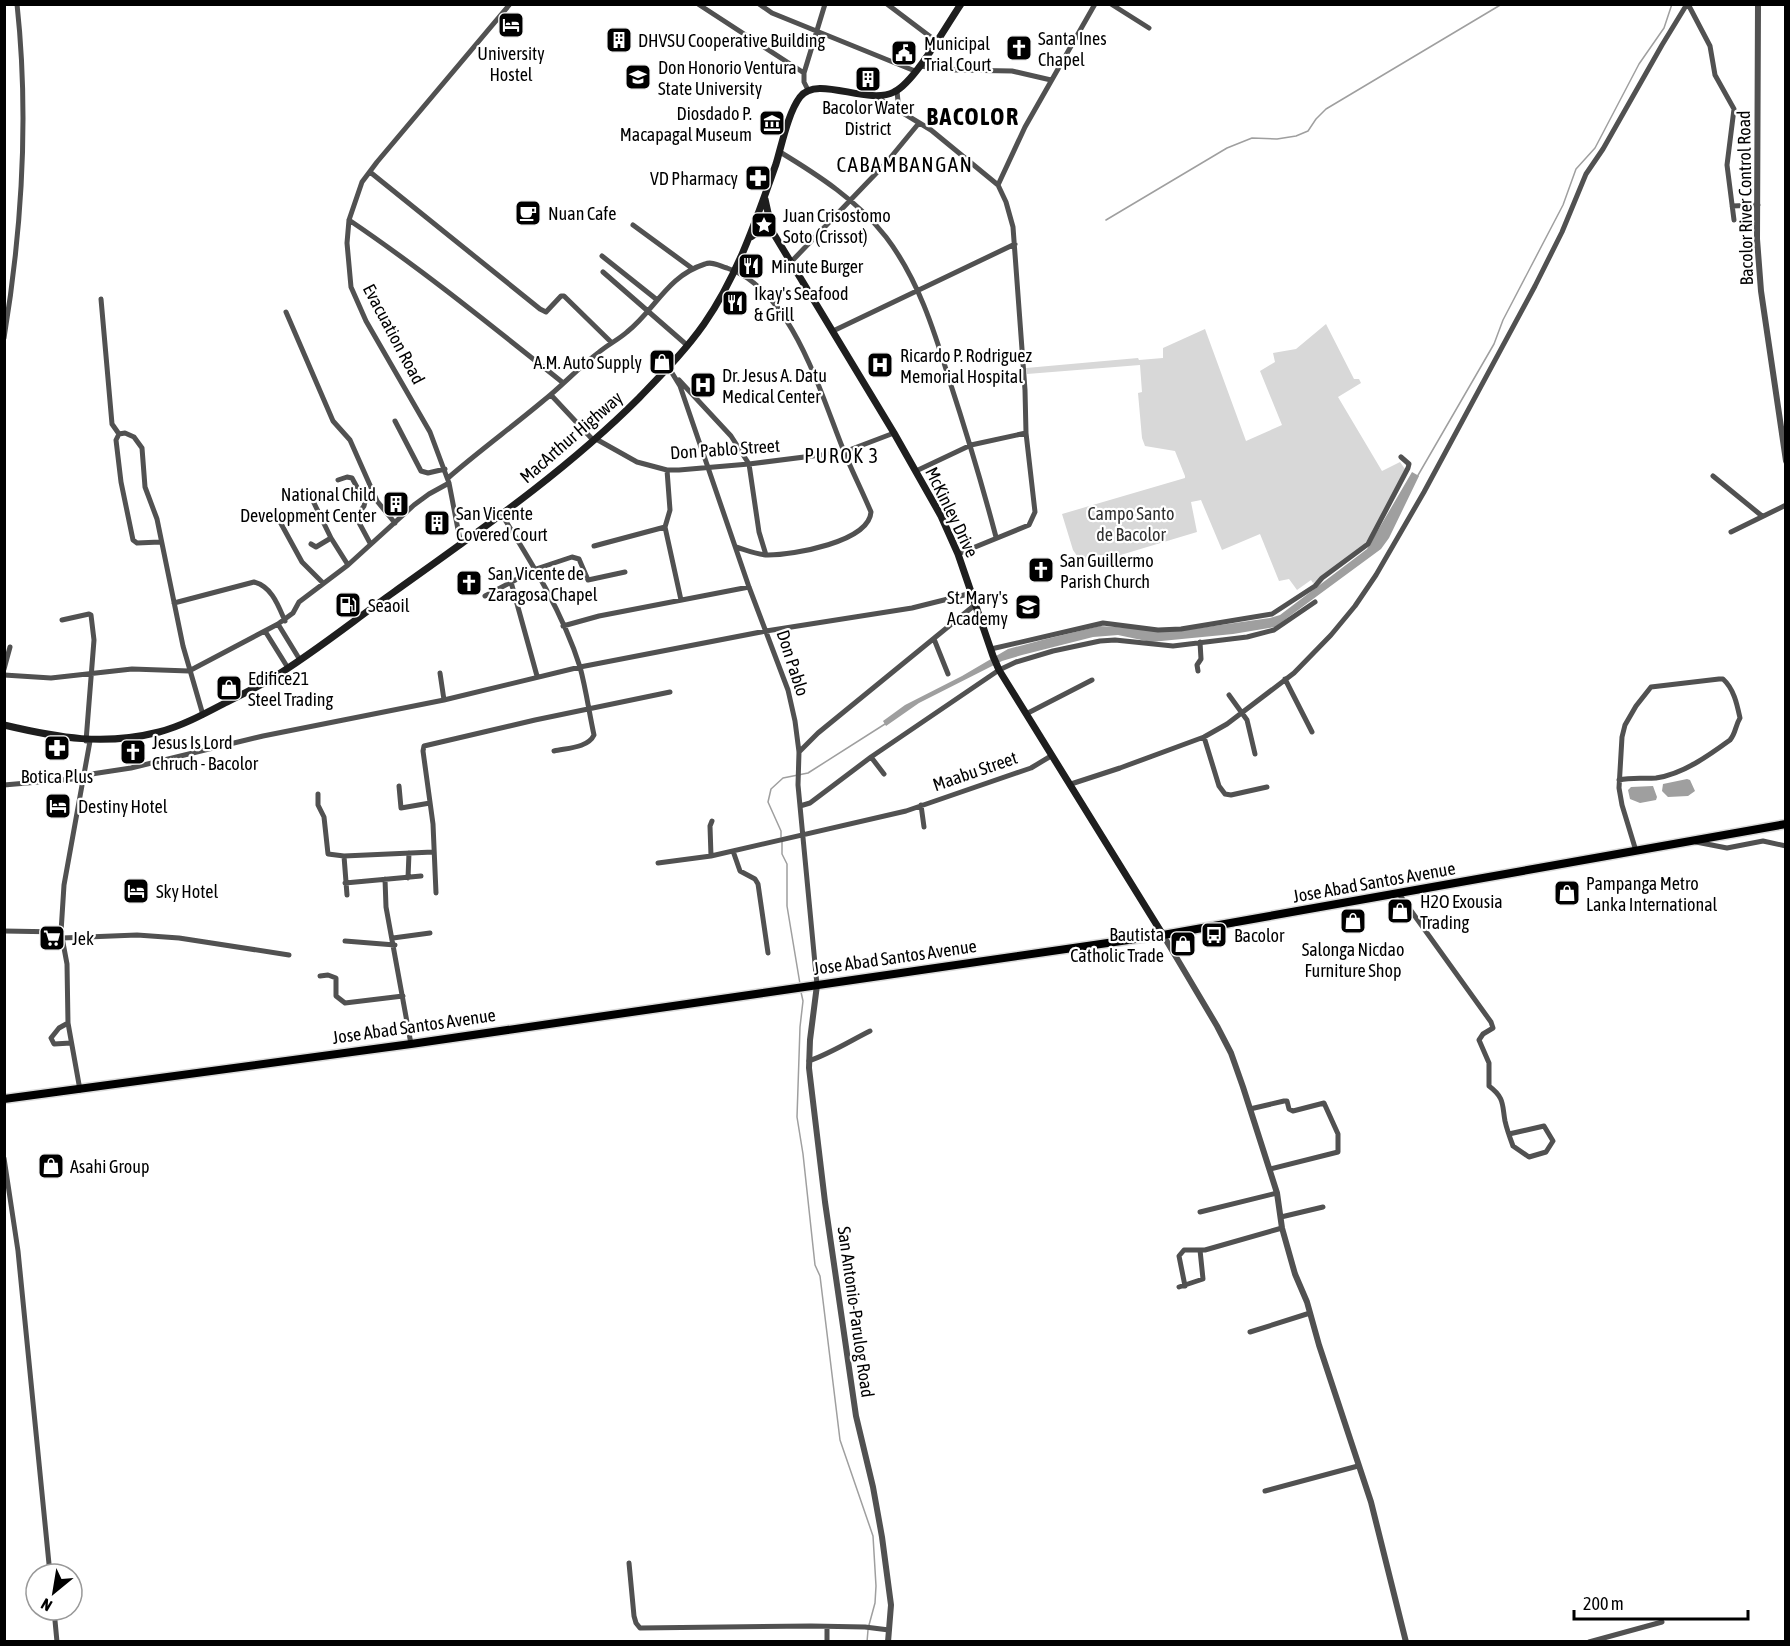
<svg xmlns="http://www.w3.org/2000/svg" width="1790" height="1646" font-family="'Asap Condensed',sans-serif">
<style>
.green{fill:#d8d8d8}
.water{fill:#9f9f9f}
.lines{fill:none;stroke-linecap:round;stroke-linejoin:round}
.stream{stroke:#9f9f9f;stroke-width:1.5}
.trunk-casing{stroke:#dbdbdb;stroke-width:11}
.minor{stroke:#515151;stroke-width:5}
.tertiary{stroke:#515151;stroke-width:6}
.secondary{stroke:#1e1e1e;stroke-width:7}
.trunk{stroke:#000;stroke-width:8}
.labels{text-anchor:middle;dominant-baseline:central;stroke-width:4.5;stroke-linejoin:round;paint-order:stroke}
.poi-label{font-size:18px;fill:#000;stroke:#fff;text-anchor:start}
.street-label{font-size:18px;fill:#000;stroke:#fff}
.park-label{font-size:18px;fill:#2f2f2f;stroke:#fff}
.neighbourhood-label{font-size:20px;letter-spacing:1.5px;fill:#000;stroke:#fff}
.quarter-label{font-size:21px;letter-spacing:1.5px;fill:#000;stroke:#fff}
.district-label{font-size:24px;font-weight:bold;letter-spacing:1.5px;fill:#000;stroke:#fff}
</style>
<rect width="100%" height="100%" fill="#fff"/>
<!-- green -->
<path class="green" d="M1326 324 1354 379H1359L1361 383 1338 397 1382 471 1400 462 1405 469 1375 529 1364 545 1313 583 1311 580 1297 590 1289 579 1279 581 1260 534 1222 550 1201 500 1191 502 1197 532 1084 566 1073 550 1062 514 1185 478V476L1175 451 1145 446 1142 438 1138 393 1142 392 1140 365 1027 374 1026 368 1138 358 1139 360 1163 358V348L1205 329 1246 441 1282 425 1260 371 1275 362 1273 353 1296 349Z"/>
<!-- water -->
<path class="water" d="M1412 472 1419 476 1389 538 1381 549 1275 627 1233 634 1151 642 1118 635 1093 637 1022 655 1002 661 919 703 886 726 883 721 905 705 962 676 1008 649 1042 640 1100 626 1178 631 1270 618 1280 615 1367 549Z
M1687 779 1690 780 1695 791 1688 796 1668 797 1662 791 1663 784Z
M1653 786 1657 797 1656 800 1640 803 1630 799 1628 790 1631 787Z"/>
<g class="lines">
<!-- stream -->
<path class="stream" d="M1106 220 1227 148 1252 138 1277 139 1296 136 1308 131 1316 119 1326 109 1502 4
M1417 477 1494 344 1503 320 1563 205 1576 169 1595 148 1639 64 1664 28 1672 4
M781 837V831L768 802 771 789 783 778 808 773 885 724
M782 841V854L787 864V906L800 984
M801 992 803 1001 800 1027 797 1117 803 1154 815 1265 820 1276 840 1440 873 1536 876 1586 875 1603 869 1625
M867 1642 868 1630"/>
<!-- trunk casing -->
<g class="trunk-casing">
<path id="trunk" d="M4 1099 411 1044 1163 935 1786 824"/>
</g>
<!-- minor -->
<path class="minor" d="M698 4 804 73
M759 4 772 13 915 71
M887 4 936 41
M1111 4 1149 28
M1688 4 1710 46 1715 75 1734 109 1727 165 1734 220
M919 66 956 70 1012 71 1051 80
M808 90 804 82V73L825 4
M897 91 899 112
M875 96 931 130 998 185 1006 202 1013 227 1025 390 1026 433 1035 512 1029 525 958 554
M780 152C818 175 858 201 886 237 918 279 934 330 949 379 966 431 982 484 996 537
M370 172 540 309 546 312 561 296H564L611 342
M998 185 1025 127 1095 4
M1732 206 1758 205
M349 220C423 270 493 327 562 382
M633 225 693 269
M602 256 656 299
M792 261 886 163 919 123
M603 272 688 346
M101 299 112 424 119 434
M286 312 333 421 350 440 377 501 395 523
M833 331 1015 244
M4 338C22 229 29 115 17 4
M669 368 680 386 749 587 788 690 795 721 799 752 798 785 817 985
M679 380 731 436 749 464 759 532 766 555
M551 395 594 441
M395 421 421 471 428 473 445 469
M119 434 125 433 134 437 142 448 145 487 157 519 183 646 203 715
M119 434 116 440 121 482 133 540 137 543 160 542
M596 439 637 462 667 470H679L749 464 844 452 894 433
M916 471 971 445 1026 433
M1713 476 1762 516
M448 478C479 451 512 427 543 401 562 386 578 368 598 353 607 345 618 340 627 332 655 310 667 276 705 264 712 261 720 266 727 268 793 290 821 396 845 454 853 473 863 493 871 512 869 542 793 555 768 555 758 555 746 550 736 547
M338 480 347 477 352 478 365 502 364 506 356 517 370 543
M314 503 331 538
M502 515C532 563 563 613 580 667 586 689 589 712 594 735 588 748 567 748 554 751
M279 520 302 562 323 583
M665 527 670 510 667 470
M1731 532 1786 505
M311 544 316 547 331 538 348 565
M461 545 449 483 430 432 366 321 351 287 347 243 349 220 362 182 377 162 510 4
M594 546 665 527 681 600
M511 582 537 676
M485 596 536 569 572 557 579 559 588 580 625 572
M174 603 254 582C272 587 278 605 285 621
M62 620 89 614 91 615 94 640 86 741
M563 626 599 616 749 587
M265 631 288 668
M934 639 948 674
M991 649 1103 623 1158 630 1181 629 1272 614 1315 586 1322 578 1368 544 1408 468 1409 464 1401 457
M300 660 278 624 293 613 299 602 348 565 414 505 429 494 449 483
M4 669 10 647
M1198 671 1197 665 1201 659 1200 642
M440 673 444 700
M4 675 51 678 132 669 189 671 278 624
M1285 679 1312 732
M1229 695 1247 720 1255 754
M1026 714 1092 680
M1204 737 1219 786 1225 794 1231 795 1267 787
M799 752 818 733 976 604
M871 757 884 774
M85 775 131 768 263 736 444 700 580 667 766 631 912 608 972 593
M1619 780C1632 777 1643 779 1656 778 1683 774 1708 756 1730 740 1736 733 1735 726 1740 718 1737 704 1734 689 1723 679H1719L1651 687 1636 706 1625 725 1622 737 1619 788 1622 805 1636 851
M1071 784 1120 768 1204 737 1227 724 1294 673 1331 635 1355 606 1376 575 1424 492 1535 286 1562 232 1586 174 1603 149 1662 45 1687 4
M4 785 84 778
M399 786 401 808 430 803
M318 794V805L324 817 328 854 344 856 433 852
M921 805 924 827
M800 806 810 803 871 757 999 670 1016 662 1053 651 1100 641 1115 640 1173 646 1247 637 1274 630 1315 602
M1696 842 1727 848 1763 841 1786 846
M733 851 740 871 755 879 758 884 768 953
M344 856 347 895
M711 856 710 826 712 821
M658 863 711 856 906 811 1031 768 1051 756
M408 878 409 853
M385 879 386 907 411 1044
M345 883 421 876
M436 893 433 824 423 751 424 746 535 720 670 692
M1399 894 1491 1022 1493 1028 1483 1034 1479 1040 1489 1063V1086C1505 1098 1502 1105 1505 1121 1507 1130 1510 1138 1513 1146L1529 1157 1546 1152 1553 1141 1544 1126 1509 1134
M4 931 61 932
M62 938 137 935 179 938 289 955
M393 938 430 933
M345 941 395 945
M320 976 328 975 336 978V996L345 1003 403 996
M68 1023 59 1028 51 1038 54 1044 71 1043
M809 1061C831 1053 850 1041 870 1031
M80 1090 68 1023 67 964 61 932 64 885 90 741
M1250 1109 1284 1101H1287L1289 1109 1293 1111 1324 1103 1338 1134V1152L1270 1169
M4 1158 18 1251 50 1574
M1200 1212 1277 1193
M1281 1217 1323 1207
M1185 1286 1179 1256 1184 1250H1205L1282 1228
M1179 1287 1203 1279 1200 1250
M1250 1332 1310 1313
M1265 1491 1358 1466
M629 1563 634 1616 636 1623 640 1628 811 1626 865 1627 889 1630
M54 1610 57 1642
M827 1627V1642
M1589 1642 1662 1622"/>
<!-- tertiary -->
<path class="tertiary" d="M1758 4 1757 239 1761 291 1786 461
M1163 935 1217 1026 1231 1053 1243 1087 1277 1193 1282 1228 1295 1274 1307 1302 1319 1345 1371 1502 1406 1642
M817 985 810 1040 809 1068 825 1202 856 1416 873 1487 882 1537 891 1605 888 1642"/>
<!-- secondary -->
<path class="secondary" d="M765 199 772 231 894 433 941 516 958 554 993 656 999 670 1163 935
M751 237 761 230 772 231
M4 725C59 738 104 746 159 732 182 726 204 714 225 703 240 695 256 688 271 679 314 653 353 621 394 592 479 531 565 472 639 398 662 374 685 351 704 324 738 275 756 220 776 164 782 144 788 113 800 97 817 74 867 106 894 92 915 82 946 26 961 4"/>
<!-- trunk -->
<use href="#trunk" class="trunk"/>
</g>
<!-- icons -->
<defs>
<g id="hotel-square" transform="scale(1.35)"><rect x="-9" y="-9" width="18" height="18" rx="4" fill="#000" stroke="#fff"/><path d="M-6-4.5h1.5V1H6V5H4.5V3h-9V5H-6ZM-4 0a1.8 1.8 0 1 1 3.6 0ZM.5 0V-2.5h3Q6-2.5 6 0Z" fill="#fff"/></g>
<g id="building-square" transform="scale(1.35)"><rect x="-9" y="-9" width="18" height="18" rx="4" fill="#000" stroke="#fff"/><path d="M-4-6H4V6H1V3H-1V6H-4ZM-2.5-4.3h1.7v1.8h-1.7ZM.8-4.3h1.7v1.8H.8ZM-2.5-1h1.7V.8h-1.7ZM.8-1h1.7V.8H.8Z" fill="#fff"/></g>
<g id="church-square" transform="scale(1.35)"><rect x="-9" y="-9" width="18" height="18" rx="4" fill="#000" stroke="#fff"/><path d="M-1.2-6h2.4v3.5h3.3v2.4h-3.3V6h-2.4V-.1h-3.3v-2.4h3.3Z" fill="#fff"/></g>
<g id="civic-square" transform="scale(1.35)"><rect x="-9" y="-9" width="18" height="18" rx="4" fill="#000" stroke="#fff"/><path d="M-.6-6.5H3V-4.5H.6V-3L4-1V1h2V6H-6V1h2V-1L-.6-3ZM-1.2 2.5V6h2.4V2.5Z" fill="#fff"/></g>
<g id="university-square" transform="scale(1.35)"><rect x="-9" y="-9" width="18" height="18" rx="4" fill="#000" stroke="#fff"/><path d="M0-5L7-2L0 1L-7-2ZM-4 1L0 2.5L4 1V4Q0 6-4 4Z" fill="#fff"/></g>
<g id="museum-square" transform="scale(1.35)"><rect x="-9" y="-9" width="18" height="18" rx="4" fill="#000" stroke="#fff"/><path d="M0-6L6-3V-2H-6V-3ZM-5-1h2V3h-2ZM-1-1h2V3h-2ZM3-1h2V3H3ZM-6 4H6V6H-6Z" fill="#fff"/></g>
<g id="pharmacy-square" transform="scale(1.35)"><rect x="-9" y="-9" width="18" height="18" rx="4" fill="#000" stroke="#fff"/><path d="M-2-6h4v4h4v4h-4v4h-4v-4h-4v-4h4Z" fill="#fff"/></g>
<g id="cafe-square" transform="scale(1.35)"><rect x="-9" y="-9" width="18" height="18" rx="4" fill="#000" stroke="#fff"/><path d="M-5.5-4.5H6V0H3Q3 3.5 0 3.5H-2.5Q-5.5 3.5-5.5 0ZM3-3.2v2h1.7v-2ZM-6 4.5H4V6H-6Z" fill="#fff"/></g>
<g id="sight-square" transform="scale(1.35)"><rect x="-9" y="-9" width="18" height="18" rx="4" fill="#000" stroke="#fff"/><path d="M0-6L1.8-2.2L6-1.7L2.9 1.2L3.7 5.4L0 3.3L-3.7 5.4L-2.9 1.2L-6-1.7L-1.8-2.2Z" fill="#fff"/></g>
<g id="restaurant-square" transform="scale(1.35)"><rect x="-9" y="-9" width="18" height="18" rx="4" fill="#000" stroke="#fff"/><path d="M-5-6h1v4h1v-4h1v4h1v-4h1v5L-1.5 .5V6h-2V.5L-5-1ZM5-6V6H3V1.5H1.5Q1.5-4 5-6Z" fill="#fff"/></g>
<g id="shop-square" transform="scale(1.35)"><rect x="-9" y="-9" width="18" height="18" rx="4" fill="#000" stroke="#fff"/><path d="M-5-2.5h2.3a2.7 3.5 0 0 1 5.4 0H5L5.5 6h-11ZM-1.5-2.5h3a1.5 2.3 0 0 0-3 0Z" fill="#fff"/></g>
<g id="hospital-square" transform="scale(1.35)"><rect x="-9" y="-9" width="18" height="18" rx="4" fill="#000" stroke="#fff"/><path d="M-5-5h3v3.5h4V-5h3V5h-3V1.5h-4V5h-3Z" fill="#fff"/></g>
<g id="fuel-square" transform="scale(1.35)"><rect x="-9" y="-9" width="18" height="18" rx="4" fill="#000" stroke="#fff"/><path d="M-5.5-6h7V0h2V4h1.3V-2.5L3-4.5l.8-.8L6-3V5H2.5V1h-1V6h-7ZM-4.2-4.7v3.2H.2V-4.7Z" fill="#fff"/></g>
<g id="school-square" transform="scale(1.35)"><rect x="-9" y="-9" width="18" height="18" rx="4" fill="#000" stroke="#fff"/><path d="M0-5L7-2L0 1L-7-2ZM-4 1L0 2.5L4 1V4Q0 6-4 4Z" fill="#fff"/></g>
<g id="bus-square" transform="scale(1.35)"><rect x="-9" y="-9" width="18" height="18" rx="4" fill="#000" stroke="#fff"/><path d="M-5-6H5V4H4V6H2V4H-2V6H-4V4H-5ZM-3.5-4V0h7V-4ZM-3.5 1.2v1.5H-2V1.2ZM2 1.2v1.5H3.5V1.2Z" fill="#fff"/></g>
<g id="supermarket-square" transform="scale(1.35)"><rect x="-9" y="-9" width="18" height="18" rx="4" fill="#000" stroke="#fff"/><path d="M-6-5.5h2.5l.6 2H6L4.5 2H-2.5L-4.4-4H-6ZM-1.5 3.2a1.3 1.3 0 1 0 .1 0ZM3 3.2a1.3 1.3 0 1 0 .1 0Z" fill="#fff"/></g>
</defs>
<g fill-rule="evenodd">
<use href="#hotel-square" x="511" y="25"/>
<use href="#building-square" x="619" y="40"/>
<use href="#church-square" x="1019" y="48"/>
<use href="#civic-square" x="904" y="53"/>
<use href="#university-square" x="638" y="77"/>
<use href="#building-square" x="868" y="79"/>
<use href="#museum-square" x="772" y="123"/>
<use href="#pharmacy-square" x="758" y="178"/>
<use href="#cafe-square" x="528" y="213"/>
<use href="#sight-square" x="764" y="225"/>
<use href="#restaurant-square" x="751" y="266"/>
<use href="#restaurant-square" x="735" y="303"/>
<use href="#shop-square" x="662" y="362"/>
<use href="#hospital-square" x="880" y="365"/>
<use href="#hospital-square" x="703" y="385"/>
<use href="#building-square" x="396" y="504"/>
<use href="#building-square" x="437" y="523"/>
<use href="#church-square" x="1041" y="570"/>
<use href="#church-square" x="469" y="583"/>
<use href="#fuel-square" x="348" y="605"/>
<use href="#school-square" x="1028" y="607"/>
<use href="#shop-square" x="229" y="688"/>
<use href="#pharmacy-square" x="57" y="748"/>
<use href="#church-square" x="133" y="752"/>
<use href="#hotel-square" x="58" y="806"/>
<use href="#hotel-square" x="136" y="891"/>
<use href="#shop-square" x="1567" y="893"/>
<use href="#shop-square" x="1400" y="911"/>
<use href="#shop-square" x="1353" y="921"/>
<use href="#bus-square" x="1214" y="935"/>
<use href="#supermarket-square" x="52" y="938"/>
<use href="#shop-square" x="1183" y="944"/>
<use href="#shop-square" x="51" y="1166"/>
</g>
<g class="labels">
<!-- poi labels -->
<g class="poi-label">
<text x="1038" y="38">Santa Ines<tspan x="1038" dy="21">Chapel</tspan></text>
<text x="638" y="40">DHVSU Cooperative Building</text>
<text x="924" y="43">Municipal<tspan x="924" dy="21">Trial Court</tspan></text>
<text x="511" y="53" text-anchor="middle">University<tspan x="511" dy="21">Hostel</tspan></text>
<text x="658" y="67">Don Honorio Ventura<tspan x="658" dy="21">State University</tspan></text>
<text x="868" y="107" text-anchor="middle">Bacolor Water<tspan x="868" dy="21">District</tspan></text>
<text x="752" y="113" text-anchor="end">Diosdado P.<tspan x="752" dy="21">Macapagal Museum</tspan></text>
<text x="738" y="178" text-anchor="end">VD Pharmacy</text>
<text x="548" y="213">Nuan Cafe</text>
<text x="783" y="215">Juan Crisostomo<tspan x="783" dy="21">Soto (Crissot)</tspan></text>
<text x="771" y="266">Minute Burger</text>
<text x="754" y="293">Ikay's Seafood<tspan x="754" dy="21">&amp; Grill</tspan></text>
<text x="900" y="355">Ricardo P. Rodriguez<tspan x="900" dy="21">Memorial Hospital</tspan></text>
<text x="642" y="362" text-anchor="end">A.M. Auto Supply</text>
<text x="722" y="375">Dr. Jesus A. Datu<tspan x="722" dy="21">Medical Center</tspan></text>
<text x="376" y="494" text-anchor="end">National Child<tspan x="376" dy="21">Development Center</tspan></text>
<text x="456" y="513">San Vicente<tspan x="456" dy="21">Covered Court</tspan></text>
<text x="1060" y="560">San Guillermo<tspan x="1060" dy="21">Parish Church</tspan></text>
<text x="488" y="573">San Vicente de<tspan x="488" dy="21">Zaragosa Chapel</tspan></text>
<text x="1008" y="597" text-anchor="end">St. Mary's<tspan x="1008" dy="21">Academy</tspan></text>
<text x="368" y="605">Seaoil</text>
<text x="248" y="678">Edifice21<tspan x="248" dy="21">Steel Trading</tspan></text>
<text x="152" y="742">Jesus Is Lord<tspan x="152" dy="21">Chruch - Bacolor</tspan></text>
<text x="57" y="776" text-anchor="middle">Botica Plus</text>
<text x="78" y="806">Destiny Hotel</text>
<text x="1586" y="883">Pampanga Metro<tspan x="1586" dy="21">Lanka International</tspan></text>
<text x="156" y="891">Sky Hotel</text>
<text x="1420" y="901">H2O Exousia<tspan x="1420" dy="21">Trading</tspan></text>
<text x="1164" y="934" text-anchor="end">Bautista<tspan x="1164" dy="21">Catholic Trade</tspan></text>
<text x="1234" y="935">Bacolor</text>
<text x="72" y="938">Jek</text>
<text x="1353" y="949" text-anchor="middle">Salonga Nicdao<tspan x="1353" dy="21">Furniture Shop</tspan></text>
<text x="70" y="1166">Asahi Group</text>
</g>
<!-- street labels -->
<g class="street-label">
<text transform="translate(1745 198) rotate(-91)">Bacolor River Control Road</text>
<text transform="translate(394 334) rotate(62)">Evacuation Road</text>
<text transform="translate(571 437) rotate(-41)">MacArthur Highway</text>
<text transform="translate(725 449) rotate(-4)">Don Pablo Street</text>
<text transform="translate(952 512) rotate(64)">McKinley Drive</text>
<text transform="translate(793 663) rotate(72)">Don Pablo</text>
<text transform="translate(975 771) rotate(-19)">Maabu Street</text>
<text transform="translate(1374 882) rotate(-10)">Jose Abad Santos Avenue</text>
<text transform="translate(895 957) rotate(-8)">Jose Abad Santos Avenue</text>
<text transform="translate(414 1026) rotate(-8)">Jose Abad Santos Avenue</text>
<text transform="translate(856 1312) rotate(82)">San Antonio-Parulog Road</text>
</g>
<!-- park labels -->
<g class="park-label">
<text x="1131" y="513">Campo Santo<tspan x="1131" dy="21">de Bacolor</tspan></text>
</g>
<!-- neighbourhood labels -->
<g class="neighbourhood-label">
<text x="842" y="455">PUROK 3</text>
</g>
<!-- quarter labels -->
<g class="quarter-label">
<text x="905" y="164">CABAMBANGAN</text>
</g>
<!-- district labels -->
<g class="district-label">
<text x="973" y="116">BACOLOR</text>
</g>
</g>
<!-- border -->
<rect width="1790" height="1646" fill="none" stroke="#000000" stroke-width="12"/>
<!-- north arrow -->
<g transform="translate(54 1592) rotate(210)"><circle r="28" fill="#ffffff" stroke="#999999" stroke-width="1.5"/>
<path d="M0-4.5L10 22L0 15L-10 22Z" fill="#000000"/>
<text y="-9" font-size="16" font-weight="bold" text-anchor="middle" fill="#000000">N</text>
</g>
<!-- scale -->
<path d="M1574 1610v9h174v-9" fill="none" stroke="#000000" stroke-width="3"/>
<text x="1583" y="1610" font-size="18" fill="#000000" stroke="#ffffff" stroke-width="4.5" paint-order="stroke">200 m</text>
</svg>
